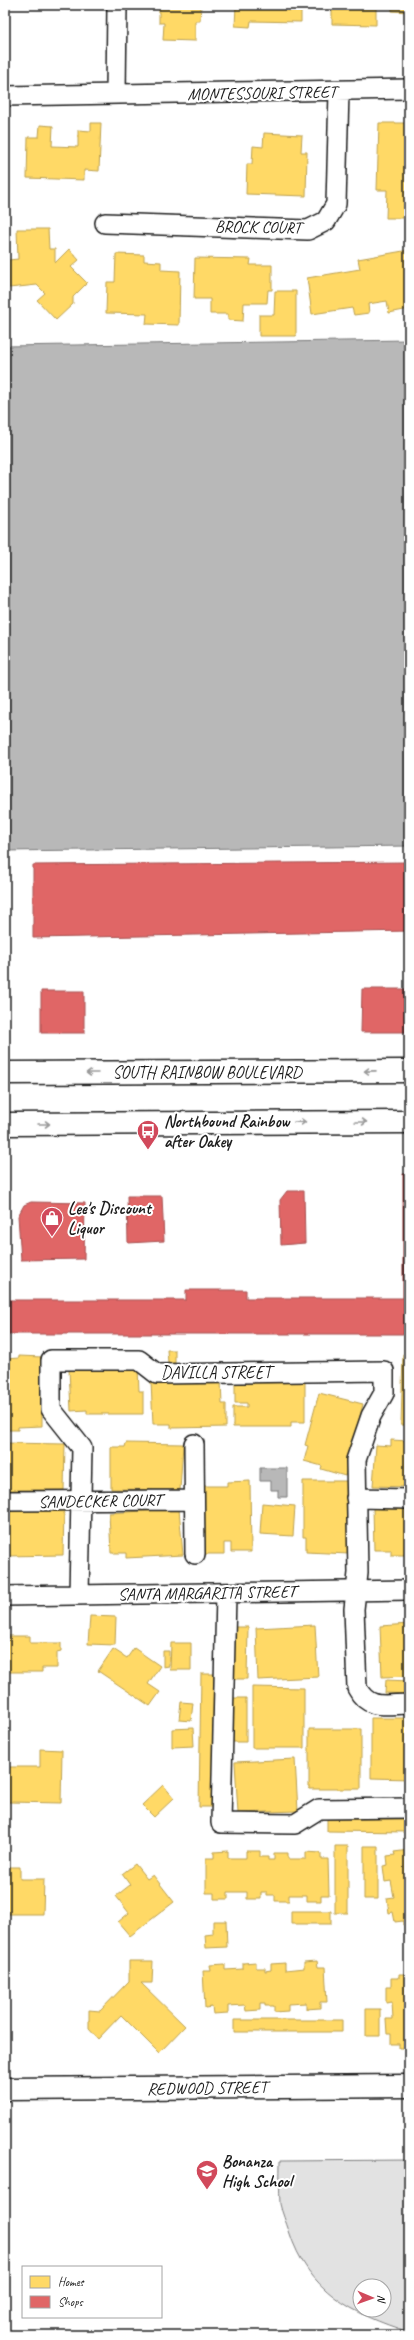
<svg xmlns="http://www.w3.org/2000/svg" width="414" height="2340" font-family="Caveat,sans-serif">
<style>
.green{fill:#e2e2e2;stroke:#7f7f7f;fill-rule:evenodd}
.water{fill:#b8b8b8;stroke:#7a7a7a}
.homes{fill:#ffd966;stroke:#bba050}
.shops{fill:#e06666;stroke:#a55050}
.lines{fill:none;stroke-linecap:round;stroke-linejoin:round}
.minor-casing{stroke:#1c1c1c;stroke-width:22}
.tertiary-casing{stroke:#1c1c1c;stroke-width:25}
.primary-casing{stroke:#1c1c1c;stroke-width:25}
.minor{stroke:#fff;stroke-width:19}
.tertiary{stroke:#fff;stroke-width:22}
.primary{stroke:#fff;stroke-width:22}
.oneway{stroke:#999}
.labels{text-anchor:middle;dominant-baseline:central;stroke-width:4;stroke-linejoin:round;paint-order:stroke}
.street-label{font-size:17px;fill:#1c1c1c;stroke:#fff}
.poi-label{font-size:17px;font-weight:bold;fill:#1c1c1c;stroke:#fff;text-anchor:start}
</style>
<rect width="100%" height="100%" fill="#fff"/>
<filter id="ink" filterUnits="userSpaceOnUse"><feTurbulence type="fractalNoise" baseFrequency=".025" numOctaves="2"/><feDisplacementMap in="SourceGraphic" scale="8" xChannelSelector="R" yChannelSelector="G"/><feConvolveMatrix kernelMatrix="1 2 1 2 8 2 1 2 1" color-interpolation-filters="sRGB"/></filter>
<g filter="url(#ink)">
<!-- green -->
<path class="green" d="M409 2160V2332C352 2314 308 2291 289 2231 286 2222 282 2213 280 2204 279 2190 280 2175 280 2161ZM360 2286H384V2310H360Z"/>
<!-- water -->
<path class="water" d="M409 340V846L5 851V346Z
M260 1468H287V1497H278V1490H271V1481H260Z"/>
<!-- homes -->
<path class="homes" d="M159 5H201L200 21H195V41L163 40 164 23H159Z
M236 5H301V22L251 21 250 27 235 26Z
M332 5H376V25L332 24Z
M392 5H409V12L392 11Z
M91 123H101L99 171 84 170V180L27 178 28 137H39L40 125 53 126 52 146 78 147V130L91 131Z
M379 123H409V218H386L387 190H377Z
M264 133 302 135 301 152H307L306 196 246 194 247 164H252L253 146 263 147Z
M17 229H48L49 249H55V263L69 249 79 260 71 267 87 283 73 297V304L56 320 37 300 45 293 37 285 9 288V260L18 259Z
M409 250V309L389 313 387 301 368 304 369 313 354 315 352 308 312 314 307 278 360 269 358 259Z
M116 254 144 255V261L161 262V270L180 271 179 325 146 324 147 314 106 313 107 282H115Z
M195 258 251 259 250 265H272V290H268L267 303H244L243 321 228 320V314H210V299H194Z
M275 291H296V336H259V315H274Z
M167 1350H175V1363H168Z
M403 1354H409V1425H401Z
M19 1356 42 1357V1426L18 1427V1430H5V1359L19 1358Z
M138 1368 139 1391H143V1414H87V1410L71 1411 69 1369Z
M221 1381 222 1404H226V1427L171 1428V1424H153L151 1382Z
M235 1381H305V1422H291V1427H233V1407H247V1403H235Z
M319 1393 363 1404 345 1476 321 1469 322 1466 304 1461 308 1446 305 1445Z
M391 1440 409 1441V1487L373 1486 376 1445 391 1446Z
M5 1443 65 1444 64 1490H5Z
M126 1443 183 1444 180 1490 111 1489V1447H125Z
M250 1481 251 1552H231V1543H224V1554H205L204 1486H227V1482Z
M303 1481H349V1554L306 1552V1537H303Z
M262 1503 295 1506 293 1536 260 1534Z
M373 1508H409V1555H391V1550H374Z
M64 1509 63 1555 5 1556V1511Z
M179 1509 183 1555 126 1558V1553H111L109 1513Z
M90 1616 116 1617 115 1645 88 1644Z
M409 1624V1676L382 1677 380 1626Z
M315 1625 318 1677 258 1680 256 1628Z
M235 1627H248L247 1679H234Z
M5 1636H30V1643H61V1651L57 1652V1668H42V1672H5Z
M171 1643H191V1670H170Z
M134 1648 160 1666 148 1684 160 1692 150 1706 98 1671 113 1649 127 1658Z
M163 1651H169V1666L163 1667Z
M201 1674H214L212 1807H199Z
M386 1680 409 1681V1694L385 1693Z
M252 1687 304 1688V1748H252Z
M233 1698H246V1742H233Z
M181 1702 193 1703 191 1721 179 1720Z
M371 1718H409V1779L371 1778Z
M193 1728 194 1746 172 1747V1729Z
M309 1729H361V1789H309Z
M40 1749 62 1750 61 1803 8 1802V1767H40Z
M295 1759 298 1811 238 1813 235 1762Z
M163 1785 174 1798 154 1817 142 1805Z
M327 1819H409V1832L327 1831Z
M335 1846H348V1913H335Z
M364 1846H378V1899H364Z
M409 1850V1924L403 1925V1921L395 1922 393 1912 389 1913 387 1898 394 1897 391 1881 385 1882 383 1866 388 1865 387 1856 395 1855 394 1852Z
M228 1851V1858H246V1851H260V1857H268V1860H274V1853H288V1859H306V1852L321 1853V1859H328L329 1895H321V1901H307V1895H289V1901H275V1895H267V1892H261V1899H247V1892H228V1899H214V1893H206V1858H214V1852Z
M135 1864 147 1879 153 1875 174 1902 130 1936 118 1922 129 1913 116 1896 130 1885 122 1874Z
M5 1867H20V1879H44L43 1914H5Z
M291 1911H331V1924H291Z
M213 1921H226L227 1947 206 1948 205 1935 213 1934Z
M129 1961H153L152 1983H141L185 2026 159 2053 121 2015 98 2039 89 2029V2010L100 2011 129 1981Z
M317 1961 318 1967H325L327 2002H320V2008L306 2009V2003L288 2004V2011L274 2012V2006H265V2003H260V2010L246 2011 245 2005 228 2006V2013L213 2014 212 2007 205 2008 203 1971H211L210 1965 225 1964V1970L243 1969V1963L256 1962V1968H265V1971L271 1970V1964L285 1963V1970L304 1968V1962Z
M399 1974H409V2048H399V2044H391V2034H387L386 2019H393L392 2002 386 2003V1987H391V1978H399Z
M366 2009H380V2036H366Z
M234 2020H342V2032H234Z"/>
<!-- shops -->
<path class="shops" d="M409 862V931L33 938V865Z
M362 989H409V1032H361Z
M41 991H84V1033H41Z
M403 1174H409V1334H5V1300H186V1290H246V1298H403Z
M287 1191H304L305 1243 281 1245 280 1200Z
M127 1196H162L164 1241 128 1243Z
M31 1202 85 1203 84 1259 21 1260 18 1216 24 1205Z"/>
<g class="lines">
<!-- minor casing -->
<g class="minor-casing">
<path id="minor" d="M116 94 117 5
M5 96 409 89
M105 223 308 230 326 221 336 204 339 92
M194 1444 195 1554
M356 1498 409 1499
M5 1501 194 1500
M226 1594 221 1823 295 1824 319 1809 409 1808
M79 1595 82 1448 51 1409V1360H139L157 1374 384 1371V1393L371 1416 356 1460 358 1573 354 1609 357 1688C369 1711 386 1704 409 1704
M5 1596 409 1590"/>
</g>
<!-- tertiary casing -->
<g class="tertiary-casing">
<path id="tertiary" d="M5 2089 409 2086"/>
</g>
<!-- primary casing -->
<g class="primary-casing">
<path id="primary" d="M5 1073 409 1071
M5 1124 409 1122"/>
</g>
<!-- minor -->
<use href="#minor" class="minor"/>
<!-- tertiary -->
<use href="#tertiary" class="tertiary"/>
<!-- primary -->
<use href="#primary" class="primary"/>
</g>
<!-- one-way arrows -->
<defs><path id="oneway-shaft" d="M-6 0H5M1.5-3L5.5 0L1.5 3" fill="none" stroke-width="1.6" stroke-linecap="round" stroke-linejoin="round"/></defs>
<g class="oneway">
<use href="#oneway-shaft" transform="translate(370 1071) rotate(179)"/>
<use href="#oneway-shaft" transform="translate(92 1073) rotate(180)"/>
<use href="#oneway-shaft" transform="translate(300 1122) rotate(-1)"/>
<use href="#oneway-shaft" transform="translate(361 1122)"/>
<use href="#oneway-shaft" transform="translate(44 1124)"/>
</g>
</g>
<!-- icons -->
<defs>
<g id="bus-pin" transform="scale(1.15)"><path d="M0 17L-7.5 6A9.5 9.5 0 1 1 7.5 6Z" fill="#d1495b" stroke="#fff"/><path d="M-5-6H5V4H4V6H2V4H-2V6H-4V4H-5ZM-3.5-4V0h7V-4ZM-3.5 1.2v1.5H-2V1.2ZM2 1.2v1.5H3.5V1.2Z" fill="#fff"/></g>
<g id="shop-pin" transform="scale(1.15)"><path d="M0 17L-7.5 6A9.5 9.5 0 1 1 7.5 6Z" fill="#d1495b" stroke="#fff"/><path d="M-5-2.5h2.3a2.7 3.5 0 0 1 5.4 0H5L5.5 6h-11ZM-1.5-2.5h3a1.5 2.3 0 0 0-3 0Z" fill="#fff"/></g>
<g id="school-pin" transform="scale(1.15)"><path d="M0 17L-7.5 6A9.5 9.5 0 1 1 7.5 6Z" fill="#d1495b" stroke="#fff"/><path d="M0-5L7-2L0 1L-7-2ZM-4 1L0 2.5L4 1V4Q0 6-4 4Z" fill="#fff"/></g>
</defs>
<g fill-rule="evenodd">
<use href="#bus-pin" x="148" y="1131"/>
<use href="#shop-pin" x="52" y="1218"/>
<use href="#school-pin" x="207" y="2171"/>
</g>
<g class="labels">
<!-- street labels -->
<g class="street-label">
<text transform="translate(262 93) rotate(-1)">MONTESSOURI STREET</text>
<text transform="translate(258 227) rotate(1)">BROCK COURT</text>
<text x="207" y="1072">SOUTH RAINBOW BOULEVARD</text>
<text x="216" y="1372">DAVILLA STREET</text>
<text transform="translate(100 1501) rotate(-1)">SANDECKER COURT</text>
<text transform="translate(207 1593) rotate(-1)">SANTA MARGARITA STREET</text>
<text transform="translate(207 2088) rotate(-1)">REDWOOD STREET</text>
</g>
<!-- poi labels -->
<g class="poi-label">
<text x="164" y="1121">Northbound Rainbow<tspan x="164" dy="20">after Oakey</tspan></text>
<text x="68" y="1208">Lee's Discount<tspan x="68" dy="20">Liquor</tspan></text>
<text x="222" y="2161">Bonanza<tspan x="222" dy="20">High School</tspan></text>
</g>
</g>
<!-- margin -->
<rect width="414" height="2340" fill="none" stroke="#fff" stroke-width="20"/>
<rect x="10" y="10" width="394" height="2320" fill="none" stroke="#1c1c1c" stroke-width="1.5" filter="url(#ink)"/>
<!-- legend -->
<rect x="22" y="2266" width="140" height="52" fill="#ffffff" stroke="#a4a4a4"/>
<rect x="30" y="2276" width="20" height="12" fill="#ffd966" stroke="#a4a4a4"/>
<text x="58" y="2286" font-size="12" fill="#1c1c1c">Homes</text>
<rect x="30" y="2296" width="20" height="12" fill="#e06666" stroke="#a4a4a4"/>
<text x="58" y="2306" font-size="12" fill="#1c1c1c">Shops</text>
<!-- north arrow -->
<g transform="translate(372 2298) rotate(92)"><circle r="19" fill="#ffffff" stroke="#a4a4a4"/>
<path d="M0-3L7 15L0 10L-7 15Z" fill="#d1495b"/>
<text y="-6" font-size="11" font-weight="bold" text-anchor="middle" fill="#1c1c1c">N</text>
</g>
</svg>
